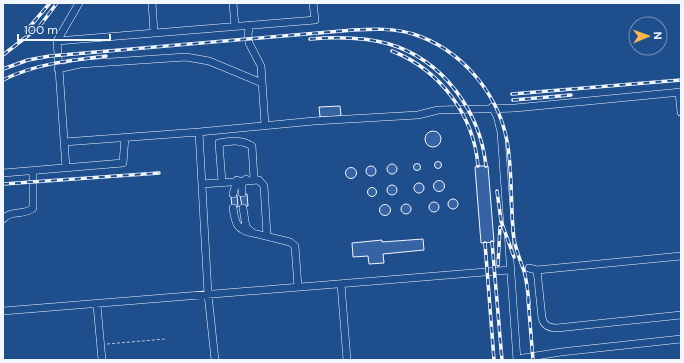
<svg xmlns="http://www.w3.org/2000/svg" width="684" height="363" font-family="'DM Sans',sans-serif">
<style>
.building{fill:#3563a3;stroke:#f2f6ff}
.lines{fill:none;stroke-linecap:round;stroke-linejoin:round}
.minor-casing{stroke:#f2f6ff;stroke-width:8}
.path{stroke:#b3c4dc;stroke-width:1;stroke-dasharray:3 2;stroke-linecap:butt}
.minor{stroke:#1f4e8c;stroke-width:7}
.rail-casing{stroke:#f2f6ff;stroke-width:3.5}
.rail{stroke:#1f4e8c;stroke-width:2;stroke-dasharray:6;stroke-linecap:butt}
</style>
<rect width="100%" height="100%" fill="#1f4e8c"/>
<!-- building -->
<path class="building" d="M340 106 341 116 320 117 319 107Z
M425 139a8 8 0 1 1 16 0a8 8 0 1 1-16 0Z
M434.5 165a3.5 3.5 0 1 1 7 0a3.5 3.5 0 1 1-7 0Z
M413.5 167a3.5 3.5 0 1 1 7 0a3.5 3.5 0 1 1-7 0Z
M387 169a5 5 0 1 1 10 0a5 5 0 1 1-10 0Z
M478 166H488L494 242 481 243 475 167Z
M366 171a5 5 0 1 1 10 0a5 5 0 1 1-10 0Z
M345.5 173a5.5 5.5 0 1 1 11 0a5.5 5.5 0 1 1-11 0Z
M433.5 186a5.5 5.5 0 1 1 11 0a5.5 5.5 0 1 1-11 0Z
M414 188a5 5 0 1 1 10 0a5 5 0 1 1-10 0Z
M387 190a5 5 0 1 1 10 0a5 5 0 1 1-10 0Z
M367.5 192a4.5 4.5 0 1 1 9 0a4.5 4.5 0 1 1-9 0Z
M247 194 248 206H242L240 195Z
M237 195 238 207H232L231 196Z
M448 204a5 5 0 1 1 10 0a5 5 0 1 1-10 0Z
M429 207a5 5 0 1 1 10 0a5 5 0 1 1-10 0Z
M401 209a5 5 0 1 1 10 0a5 5 0 1 1-10 0Z
M379.5 210a5.5 5.5 0 1 1 11 0a5.5 5.5 0 1 1-11 0Z
M423 239 424 250 383 254 384 263 369 264 368 256 353 257 352 243 382 240V242Z"/>
<g class="lines">
<!-- minor casing -->
<g class="minor-casing">
<path id="minor" d="M152 3 154 32
M233 3 235 26
M250 25 248 34 249 43 261 66 265 125
M57 41 79 3
M58 69 80 64 186 57 209 61 262 83
M679 92 681 112
M492 107 497 116 501 132 517 360
M64 142 199 132
M66 168 57 41 315 20 313 3
M3 173 123 163 125 137
M222 182 219 143C231 141 241 139 252 146L254 179
M202 184 259 180 264 186 267 236
M242 193V184L246 179
M233 194 237 180
M233 208C235 223 237 230 252 233
M243 208 246 227 253 233 290 242 295 246 298 287
M3 219C12 209 25 216 33 208V171
M529 268 537 270 542 318C544 326 549 328 557 328L681 315
M537 270 681 256
M341 284 347 360
M97 305 102 360
M3 311 510 270
M517 359 561 352 681 339
M215 360 208 294 199 132 314 121 418 115 438 110 515 108 681 92"/>
</g>
<!-- path -->
<path class="path" d="M107 344 165 339"/>
<!-- minor -->
<use href="#minor" class="minor"/>
<!-- rail casing -->
<g class="rail-casing">
<path id="rail" d="M26 31 50 3
M310 39C335 37 364 37 389 44 443 60 480 111 486 166
M392 51C440 70 474 115 478 166
M3 55 39 27 57 3
M3 69 28 60 50 56 353 30C373 29 394 28 413 34 461 49 498 93 507 141 513 173 510 206 514 239 516 250 520 260 524 271 527 281 528 293 529 304
M3 80C34 64 72 60 106 56
M512 94 681 80
M513 100 571 95
M3 184 159 173
M497 191 501 221 514 257
M492 242 502 360
M485 243 494 360
M498 265 500 227
M528 298 533 360"/>
</g>
<!-- rail -->
<use href="#rail" class="rail"/>
</g>
<!-- border -->
<rect width="684" height="363" fill="none" stroke="#f2f6ff" stroke-width="8"/>
<!-- north arrow -->
<g transform="translate(648 36) rotate(88)"><circle r="19" fill="#1f4e8c" stroke="#7391ba"/>
<path d="M0-3L7 15L0 10L-7 15Z" fill="#ffb74d"/>
<text y="-6" font-size="11" font-weight="bold" text-anchor="middle" fill="#f2f6ff">N</text>
</g>
<!-- scale -->
<path d="M18 34v6h92v-6" fill="none" stroke="#f2f6ff" stroke-width="2"/>
<text x="24" y="34" font-size="12" fill="#f2f6ff" stroke="#1f4e8c" stroke-width="3" paint-order="stroke">100 m</text>
</svg>
